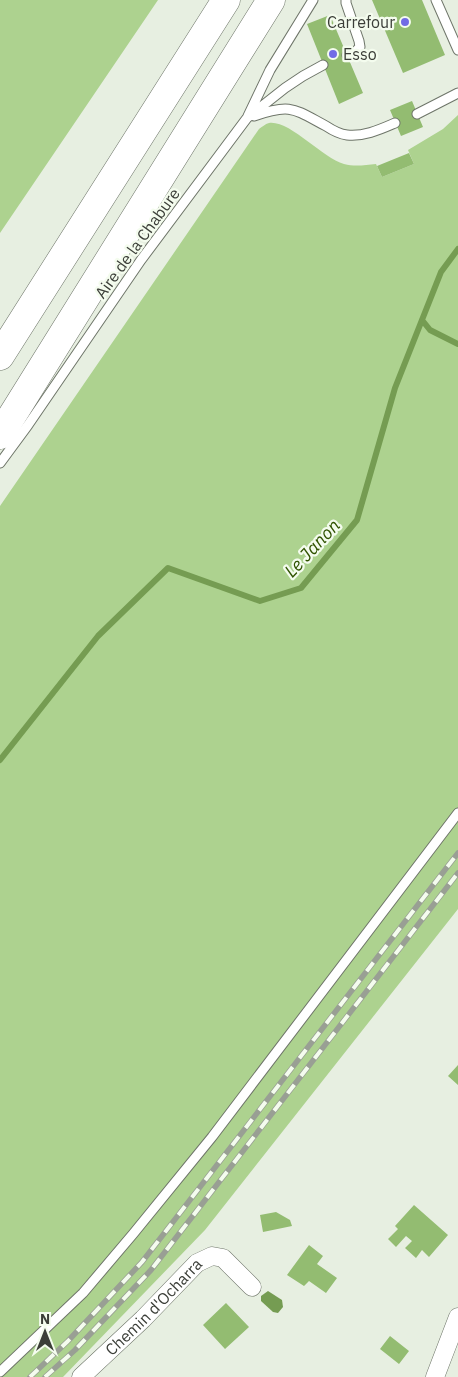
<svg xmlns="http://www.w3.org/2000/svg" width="458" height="1377" font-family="'IBM Plex Sans',sans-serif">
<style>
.green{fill:#add28f}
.water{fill:#759c52}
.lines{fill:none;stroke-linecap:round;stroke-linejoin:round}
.stream{stroke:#759c52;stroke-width:6}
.building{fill:#93bc71}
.service-casing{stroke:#6e7569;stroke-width:11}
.minor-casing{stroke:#6e7569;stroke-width:19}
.trunk-casing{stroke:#6e7569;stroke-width:29}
.service{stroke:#fff;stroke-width:9}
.minor{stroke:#fff;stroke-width:18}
.trunk{stroke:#fff;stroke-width:28}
.rail-casing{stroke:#999f94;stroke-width:5.5}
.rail{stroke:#f4fcee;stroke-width:4;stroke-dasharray:11;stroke-linecap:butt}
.poi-dot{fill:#716be5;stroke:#f4fcee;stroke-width:2}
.labels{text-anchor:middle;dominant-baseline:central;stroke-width:4.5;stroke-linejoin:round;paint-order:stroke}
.poi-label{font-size:16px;fill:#3b3e38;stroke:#f4fcee;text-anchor:end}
.street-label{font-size:16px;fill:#3b3e38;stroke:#f4fcee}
.water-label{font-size:18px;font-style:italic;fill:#305300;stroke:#f4fcee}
</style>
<rect width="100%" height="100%" fill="#e7efe1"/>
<!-- green -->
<path class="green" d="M0 0H158L0 233Z
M458 115V909L205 1230 63 1377H0V506L259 129C262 127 265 124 269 123 290 120 322 158 344 164 355 167 365 165 376 164L382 177 414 164 408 150 443 129Z"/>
<!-- water -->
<path class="water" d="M268 1291 282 1300 283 1307 278 1313 273 1312 261 1301V1296Z"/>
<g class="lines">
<!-- stream -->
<path class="stream" d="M422 320 430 330 458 344
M0 760 98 636 168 568 260 601 301 588 357 520 395 388 441 272 458 249"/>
</g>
<!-- building -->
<path class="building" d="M372 0H422L445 55 403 73Z
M330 15 363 93 339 104 307 24Z
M412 101 423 127 401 136 390 110Z
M409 153 414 164 382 177 377 166Z
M458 1065V1085L448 1076Z
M414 1205 448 1235 429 1257 422 1250 416 1258 405 1248 412 1241 406 1236 396 1247 388 1239 398 1229 395 1226Z
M276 1212 290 1220 292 1226 263 1232 260 1215Z
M309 1245 323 1256 317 1264 337 1278 326 1293 309 1281 304 1286 287 1275Z
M226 1303 249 1327 225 1349 203 1325Z
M390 1336 409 1351 399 1364 380 1349Z"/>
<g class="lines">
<!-- service casing -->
<g class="service-casing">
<path id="service" d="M346 0V3L359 41 360 47 355 52 347 55
M436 0 458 50
M417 114 458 93
M248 116 270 70 313 0
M254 116C291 103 294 109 326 126 332 130 339 134 347 135 364 137 381 129 395 123
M0 463 28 425 141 260 247 118 285 88 303 76 323 65
M0 1372 83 1293 133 1234 212 1137 458 813"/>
</g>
<!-- minor casing -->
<g class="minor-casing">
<g id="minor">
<path id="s1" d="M81 1377 143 1319 197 1263 212 1256 223 1258 252 1287"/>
<path d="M435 1377 458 1317"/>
</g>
</g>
<!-- trunk casing -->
<g class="trunk-casing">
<path id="trunk" d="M0 356 226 0
M0 435 271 0"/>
</g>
<!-- service -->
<use href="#service" class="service"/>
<!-- minor -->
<use href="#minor" class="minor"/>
<!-- trunk -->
<use href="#trunk" class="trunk"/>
<!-- rail casing -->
<g class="rail-casing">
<path id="rail" d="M30 1377 68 1341 142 1262 458 853
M45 1377 75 1350 151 1270 458 873"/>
</g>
<!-- rail -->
<use href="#rail" class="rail"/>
</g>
<!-- markers -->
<g class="poi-dot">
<circle cx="405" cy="22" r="5"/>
<circle cx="333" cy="54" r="5"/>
</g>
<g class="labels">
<!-- poi labels -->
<g class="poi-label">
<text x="395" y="22">Carrefour</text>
<text x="343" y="54" text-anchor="start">Esso</text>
</g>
<!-- street labels -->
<g class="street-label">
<text transform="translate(137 243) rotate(-54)">Aire de la Chabure</text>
<text stroke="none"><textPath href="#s1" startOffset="101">Chemin d'Ocharra</textPath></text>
</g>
<!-- water labels -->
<g class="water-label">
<text transform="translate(312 548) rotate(-47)">Le Janon</text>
</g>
</g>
<!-- north arrow -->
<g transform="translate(45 1332)" stroke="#f4fcee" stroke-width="4" paint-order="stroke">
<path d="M0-4L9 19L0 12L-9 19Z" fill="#3b3e38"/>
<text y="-8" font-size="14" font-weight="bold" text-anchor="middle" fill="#3b3e38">N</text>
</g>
</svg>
